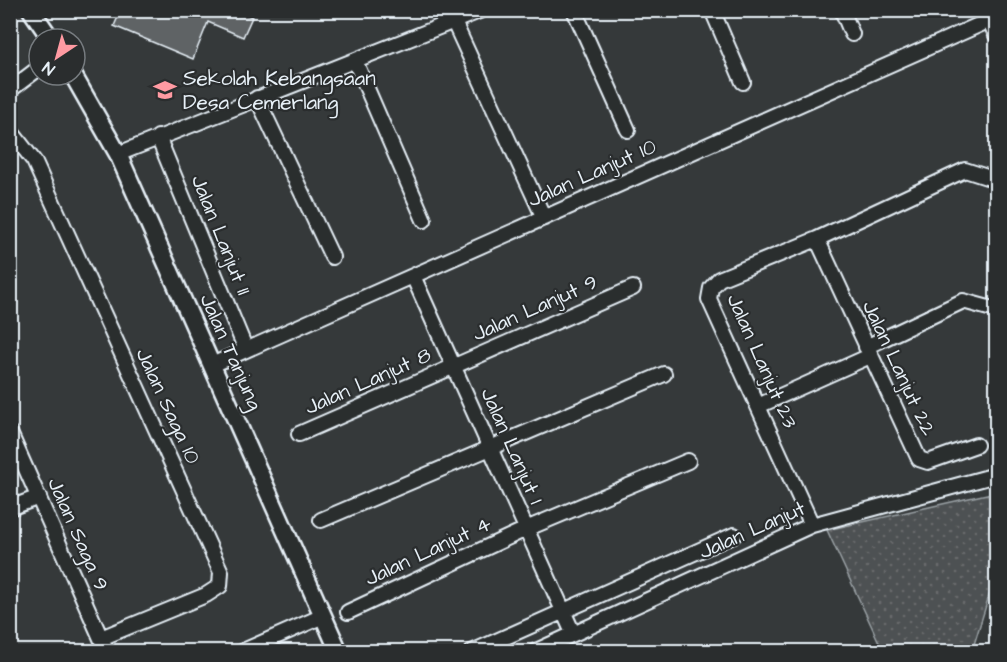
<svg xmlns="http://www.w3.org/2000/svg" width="1007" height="662" font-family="'Architects Daughter',sans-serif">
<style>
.park{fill:url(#park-dots);stroke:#9aa1a5;stroke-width:1.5}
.building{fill:#5f6365;stroke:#e8f1f8;stroke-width:1.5}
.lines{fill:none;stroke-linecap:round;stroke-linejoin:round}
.minor-casing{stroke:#e8f1f8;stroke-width:18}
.tertiary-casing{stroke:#e8f1f8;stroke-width:21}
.minor{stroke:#2a2d2e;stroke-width:14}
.tertiary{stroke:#2a2d2e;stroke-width:16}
.labels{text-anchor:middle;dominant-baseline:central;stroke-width:4.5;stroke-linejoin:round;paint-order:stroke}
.poi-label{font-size:21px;fill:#e8f1f8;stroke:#2a2d2e;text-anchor:start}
.street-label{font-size:21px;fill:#e8f1f8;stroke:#2a2d2e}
</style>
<defs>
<pattern id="park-dots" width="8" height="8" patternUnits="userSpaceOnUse" patternTransform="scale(1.5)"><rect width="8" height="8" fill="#4d5152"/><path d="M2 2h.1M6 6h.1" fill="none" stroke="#676a6c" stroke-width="1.8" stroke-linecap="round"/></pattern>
</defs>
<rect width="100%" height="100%" fill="#35393a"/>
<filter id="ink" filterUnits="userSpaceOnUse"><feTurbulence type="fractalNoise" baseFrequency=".0167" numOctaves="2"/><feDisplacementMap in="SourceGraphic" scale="12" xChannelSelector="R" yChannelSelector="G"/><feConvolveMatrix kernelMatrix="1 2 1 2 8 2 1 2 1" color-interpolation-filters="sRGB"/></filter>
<g filter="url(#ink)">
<!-- park -->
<path class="park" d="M996 492V573L972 651H883L827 530Z"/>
<!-- building -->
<path class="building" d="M121 10H237L252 17 243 37 208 22 193 59 114 26Z"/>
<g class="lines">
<!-- minor casing -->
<g class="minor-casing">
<path id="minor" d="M574 10 628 130
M712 10 743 82
M842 10 852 34
M985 10 996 35
M454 22 544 218
M355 61 424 220
M10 90 39 68
M257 98 332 257
M10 130 34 161 221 572 220 586 206 595 101 638
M158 137 246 350
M118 154 482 10
M817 239 919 459 928 462 976 445
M413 276 573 633
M866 347 963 301 996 310
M212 365 990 20
M758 406 870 356
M10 433 107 652
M299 434 633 288
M10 508 39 497
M321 520 664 374
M812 525 709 299 711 288 719 279 817 239 965 170 996 180
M348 612 526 529 688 461
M241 652 323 616
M472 652 734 535
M534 652 812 525 996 475"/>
</g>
<!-- tertiary casing -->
<g class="tertiary-casing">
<path id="tertiary" d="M31 10 51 39
M73 75 118 154 339 652"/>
</g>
<!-- minor -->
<use href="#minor" class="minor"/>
<!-- tertiary -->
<use href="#tertiary" class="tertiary"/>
</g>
</g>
<!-- icons -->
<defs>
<g id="school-bare" transform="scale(1.8)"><path d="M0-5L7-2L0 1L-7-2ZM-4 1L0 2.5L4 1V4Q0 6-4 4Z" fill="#ff9aa2" stroke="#2a2d2e" stroke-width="2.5" paint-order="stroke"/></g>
</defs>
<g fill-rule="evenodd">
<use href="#school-bare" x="165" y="90"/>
</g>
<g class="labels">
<!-- poi labels -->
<g class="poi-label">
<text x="183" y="78">Sekolah Kebangsaan<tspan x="183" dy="24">Desa Cemerlang</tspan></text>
</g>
<!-- street labels -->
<g class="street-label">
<text transform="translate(592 173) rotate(-24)">Jalan Lanjut 10</text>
<text transform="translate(221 235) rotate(68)">Jalan Lanjut 11</text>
<text transform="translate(535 308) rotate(-24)">Jalan Lanjut 9</text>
<text transform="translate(231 352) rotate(66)">Jalan Tanjung</text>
<text transform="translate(762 361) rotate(66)">Jalan Lanjut 23</text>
<text transform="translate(899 368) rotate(65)">Jalan Lanjut 22</text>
<text transform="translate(368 381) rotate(-24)">Jalan Lanjut 8</text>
<text transform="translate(168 406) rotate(65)">Jalan Saga 10</text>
<text transform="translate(512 446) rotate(66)">Jalan Lanjut 1</text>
<text transform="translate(752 530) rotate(-24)">Jalan Lanjut</text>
<text transform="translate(78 534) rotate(66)">Jalan Saga 9</text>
<text transform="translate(428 551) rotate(-25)">Jalan Lanjut 4</text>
</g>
</g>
<!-- margin -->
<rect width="1007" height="662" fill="none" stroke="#2a2d2e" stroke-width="36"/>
<rect x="18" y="18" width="971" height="626" fill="none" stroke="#e8f1f8" stroke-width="2" filter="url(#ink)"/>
<!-- north arrow -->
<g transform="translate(57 57) rotate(216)"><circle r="28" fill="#2a2d2e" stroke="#767b7f" stroke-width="1.5"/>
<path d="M0-4.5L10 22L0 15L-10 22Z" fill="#ff9aa2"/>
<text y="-9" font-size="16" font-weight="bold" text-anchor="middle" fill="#e8f1f8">N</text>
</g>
</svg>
